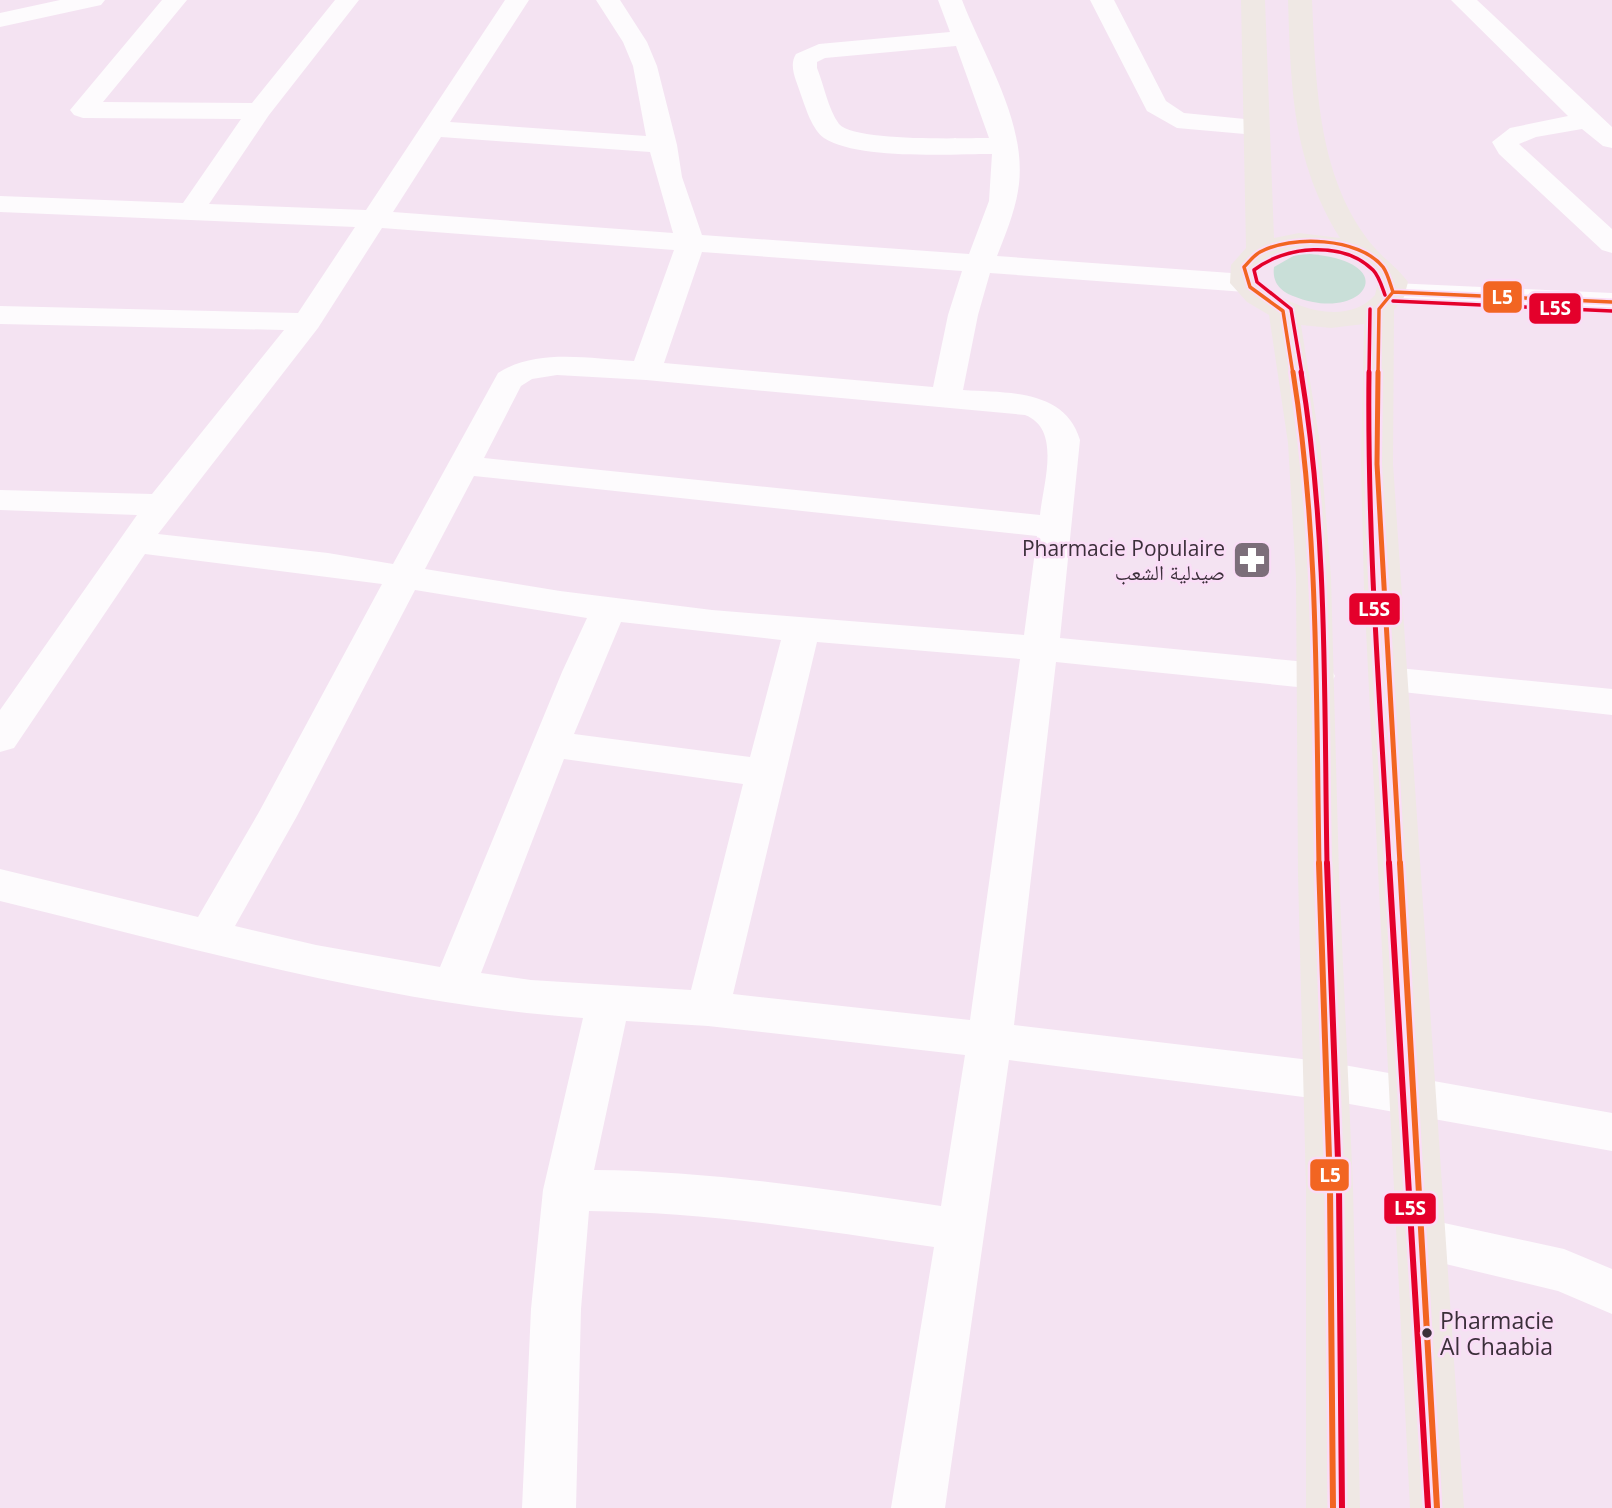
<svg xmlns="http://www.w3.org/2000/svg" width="1612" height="1508" font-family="'Open Sans','Noto Naskh Arabic',sans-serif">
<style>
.green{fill:#c9dfd8}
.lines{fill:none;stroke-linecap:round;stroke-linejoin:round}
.minor{fill:#fdfbfd;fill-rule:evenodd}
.major{fill:#efe8e4;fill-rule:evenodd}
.bus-1-far2-casing{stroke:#faddf7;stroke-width:7}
.bus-1-far1-casing{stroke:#faddf7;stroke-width:10}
.bus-1-casing{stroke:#faddf7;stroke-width:11}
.bus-2-far2-casing{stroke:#faddf7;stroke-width:7}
.bus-2-far1-casing{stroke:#faddf7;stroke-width:10}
.bus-2-casing{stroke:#faddf7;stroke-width:11}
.bus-1-far2{stroke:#f26522;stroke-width:3.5}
.bus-1-far1{stroke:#f26522;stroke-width:5}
.bus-1{stroke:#f26522;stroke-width:6}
.bus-2-far2{stroke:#e4002b;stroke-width:3.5}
.bus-2-far1{stroke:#e4002b;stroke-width:5}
.bus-2{stroke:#e4002b;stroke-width:6}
.bus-dot{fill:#3b2f3a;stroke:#faddf7;stroke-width:2.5}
.labels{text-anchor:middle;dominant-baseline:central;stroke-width:5;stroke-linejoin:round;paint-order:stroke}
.poi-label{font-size:21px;fill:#3b2f3a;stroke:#faddf7;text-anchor:end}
.near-bus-label{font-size:23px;fill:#3b2f3a;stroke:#faddf7;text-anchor:start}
.line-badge{stroke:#faddf7;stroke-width:2.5}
.badge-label{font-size:19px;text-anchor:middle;font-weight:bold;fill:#fff}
</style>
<rect width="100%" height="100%" fill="#f4e3f2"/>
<!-- green -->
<path class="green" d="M1310 254C1406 262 1363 325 1293 296 1280 291 1272 282 1274 267L1295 255Z"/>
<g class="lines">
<!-- minor -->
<path class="minor" d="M60 0H105L101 5 0 27V13Z
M162 0H187L103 102 252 103 335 0H359L269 115 209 204 366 210 505 0H529L450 122 646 136 633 66 623 42 596 0H620L647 42 657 66 677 145 682 177 702 235 969 254 989 201 992 154C952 154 857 160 824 138 812 129 806 109 801 95 797 82 788 66 796 54L819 44 950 32 938 0H962C984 57 1026 121 1019 184 1016 209 1006 233 997 256L1245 274 1255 277 1260 283 1255 289 1245 292 990 273 978 315 963 390C1008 393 1065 389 1080 440L1060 638 1317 663 1330 667 1335 676 1330 685 1317 689 1056 662 1014 1025 1327 1062 1612 1113V1151L1327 1100 1009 1060 945 1508H891L934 1247C819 1230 706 1212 589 1211L581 1309 576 1508H522L531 1309 543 1190 583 1018C385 1004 192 948 0 901V869L198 917 259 812 382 584 145 554 14 748 0 752V710L137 515 0 510V490L152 494 284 330 0 324V306L298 313 355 227 0 212V196L183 203 241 119 83 118 74 115 70 110ZM956 46 989 138C962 138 855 142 839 124 828 109 824 85 817 68V62L825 58ZM441 137 650 152 673 233 393 212ZM382 228 674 250 634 361C590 359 537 348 498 373L393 564 328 553 158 534 318 328ZM702 252 962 271 948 315 933 387 664 363ZM557 375 646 380 1025 415C1062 429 1043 484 1040 515L484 458 521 386 532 379ZM474 476 1037 536 1024 635 712 610 560 591 425 569ZM415 590 587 618 562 672 440 967 316 945 235 926 297 816ZM621 622 781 640 750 757 574 734ZM817 642 1020 659 970 1020 733 994ZM564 759 743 784 691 990 531 980 481 973ZM626 1021 708 1026 965 1055 941 1206C825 1189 711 1171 594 1170Z
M1090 0H1114L1166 101 1184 113 1265 121 1269 127 1265 133 1256 135 1177 128 1147 111Z
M1451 0H1477L1612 127V148L1603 146 1582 129 1536 137 1519 144 1612 229V253L1602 250 1499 154 1492 142 1510 128 1568 116Z
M1393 283 1612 293V311L1383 298 1378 292 1383 286Z
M1388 667 1612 689V715L1375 689 1369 680 1375 671Z
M1421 1218 1564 1249 1612 1269V1314L1558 1291 1404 1254 1397 1239 1404 1224Z"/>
<!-- major -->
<path class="major" d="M1241 0H1265L1274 238 1299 233 1340 238C1292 160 1291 88 1288 0H1312C1316 83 1317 180 1374 247 1385 260 1396 266 1408 282L1404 297 1394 310 1393 464 1464 1508H1410L1364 590 1361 464 1364 324 1331 328 1301 325 1320 443 1331 577 1339 875 1353 1187 1360 1508H1306V1187L1298 875 1296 577 1288 443 1269 315 1247 302 1230 283 1231 265 1246 248ZM1299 249C1329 252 1360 255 1378 282L1375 295C1346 328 1286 307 1260 281L1259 267 1270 256Z"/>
<!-- bus-1-far2 casing -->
<g class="bus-1-far2-casing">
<path id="bus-1-far2" d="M1393 292 1612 302
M1293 374 1283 311 1250 287 1244 267C1249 262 1253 256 1260 252 1291 235 1359 237 1383 267 1388 274 1390 284 1393 292L1379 309 1378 374"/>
</g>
<!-- bus-1-far1 casing -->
<g class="bus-1-far1-casing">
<path id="bus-1-far1" d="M1293 372C1319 535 1316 700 1319 864
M1378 372 1377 464 1400 864"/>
</g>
<!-- bus-1 casing -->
<g class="bus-1-casing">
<path id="bus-1" d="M1319 863 1330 1187 1333 1508
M1400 863 1437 1508"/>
</g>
<!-- bus-2-far2 casing -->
<g class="bus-2-far2-casing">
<path id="bus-2-far2" d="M1393 301 1612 311
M1302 374 1291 309 1257 282 1254 270C1285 246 1342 240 1373 270 1379 276 1382 287 1385 295
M1369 374 1370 309"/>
</g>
<!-- bus-2-far1 casing -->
<g class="bus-2-far1-casing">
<path id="bus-2-far1" d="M1301 372C1328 535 1324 700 1327 864
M1369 372C1367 537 1380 700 1389 864"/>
</g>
<!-- bus-2 casing -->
<g class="bus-2-casing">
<path id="bus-2" d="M1327 863 1339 1187 1342 1508
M1389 863 1428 1508"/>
</g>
<!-- bus-1-far2 -->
<use href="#bus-1-far2" class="bus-1-far2"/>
<!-- bus-1-far1 -->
<use href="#bus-1-far1" class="bus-1-far1"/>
<!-- bus-1 -->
<use href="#bus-1" class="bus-1"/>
<!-- bus-2-far2 -->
<use href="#bus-2-far2" class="bus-2-far2"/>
<!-- bus-2-far1 -->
<use href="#bus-2-far1" class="bus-2-far1"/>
<!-- bus-2 -->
<use href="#bus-2" class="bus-2"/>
</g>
<!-- icons -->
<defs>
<g id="pharmacy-square" transform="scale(2.0125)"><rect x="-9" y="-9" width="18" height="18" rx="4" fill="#7c6e7a" stroke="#faddf7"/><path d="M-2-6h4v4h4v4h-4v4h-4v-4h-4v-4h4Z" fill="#fff"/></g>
</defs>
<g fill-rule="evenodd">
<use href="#pharmacy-square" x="1252" y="560"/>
</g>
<!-- markers -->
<circle class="bus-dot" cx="1427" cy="1333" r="6"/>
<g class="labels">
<!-- poi labels -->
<g class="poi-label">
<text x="1225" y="548">Pharmacie Populaire<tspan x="1225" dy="24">صيدلية الشعب</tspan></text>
</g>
<!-- near-bus labels -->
<g class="near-bus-label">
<text x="1440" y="1320">Pharmacie<tspan x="1440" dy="26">Al Chaabia</tspan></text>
</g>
</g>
<g class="line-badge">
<rect x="1482" y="280" width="41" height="34" rx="7" fill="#f26522"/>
<rect x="1528" y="292" width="54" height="33" rx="7" fill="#e4002b"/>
<rect x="1348" y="592" width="53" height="34" rx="7" fill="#e4002b"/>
<rect x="1309" y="1158" width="41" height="34" rx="7" fill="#f26522"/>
<rect x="1383" y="1192" width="54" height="33" rx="7" fill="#e4002b"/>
</g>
<g class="badge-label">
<text x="1502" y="304">L5</text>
<text x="1555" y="315">L5S</text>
<text x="1374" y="616">L5S</text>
<text x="1330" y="1182">L5</text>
<text x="1410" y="1215">L5S</text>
</g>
</svg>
